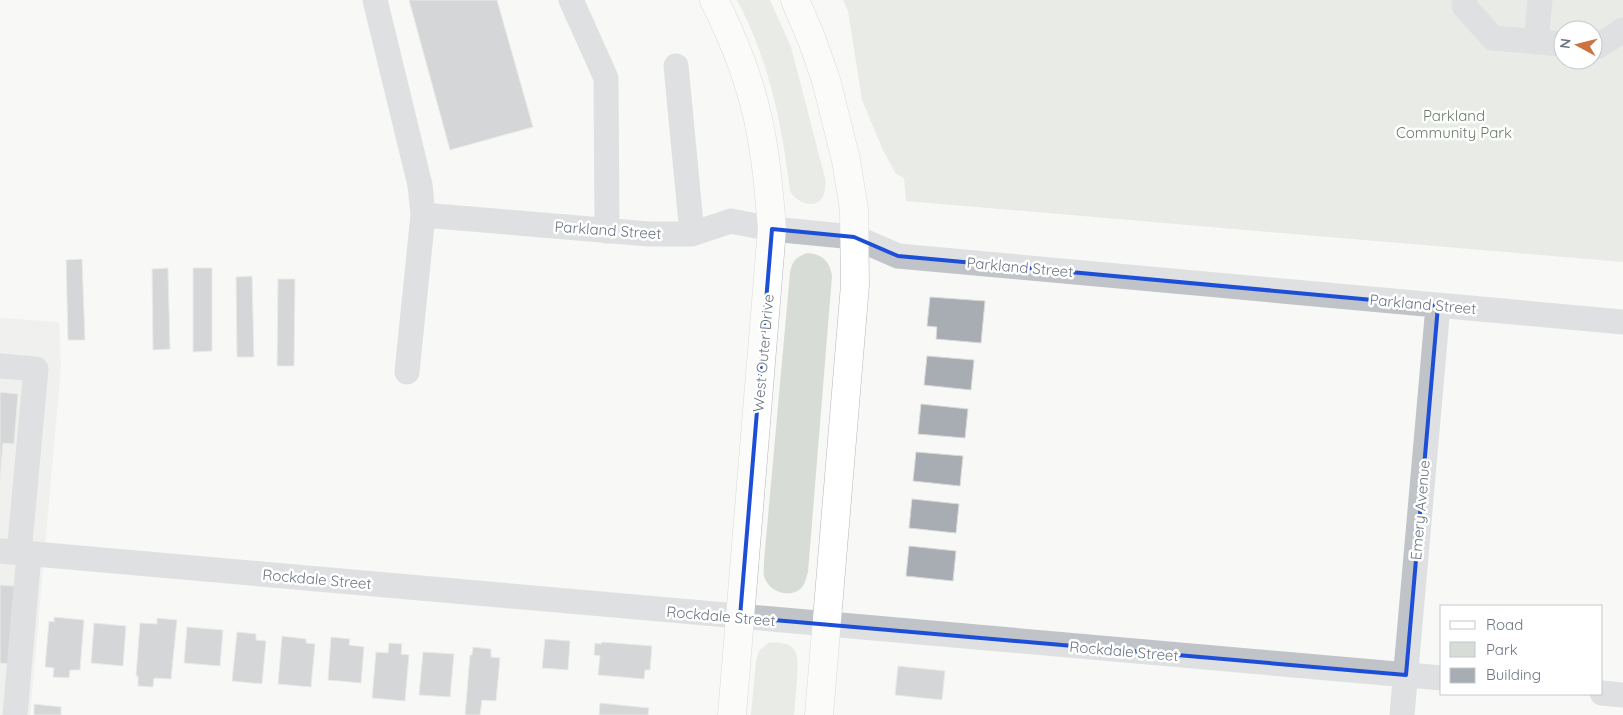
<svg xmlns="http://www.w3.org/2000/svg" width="1623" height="715" font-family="Quicksand,sans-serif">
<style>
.built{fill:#e6e7e6}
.green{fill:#d7dcd6;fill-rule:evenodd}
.building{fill:#a8adb4;stroke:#dadad8}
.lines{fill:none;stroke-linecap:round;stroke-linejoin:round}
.major-casing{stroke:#b4b7bb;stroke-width:29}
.minor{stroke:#c0c3c7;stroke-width:25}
.major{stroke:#fff;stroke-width:28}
.marked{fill:none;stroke:#1d4ed8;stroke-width:4;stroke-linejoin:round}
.labels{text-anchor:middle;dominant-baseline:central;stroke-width:5;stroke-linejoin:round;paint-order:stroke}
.park-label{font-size:15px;fill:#6a7b69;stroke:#fff}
.street-label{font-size:15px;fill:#6b7583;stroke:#fff}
</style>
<rect width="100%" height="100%" fill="#f8f8f6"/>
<!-- built -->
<path class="built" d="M0 318 59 322 61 367 30 715H0Z"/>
<!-- green -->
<path class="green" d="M737 0H770L791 47 826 182C825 185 825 190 824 194 818 211 797 204 790 191 782 124 769 60 737 0Z
M843 0H1623V262L906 201 904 178 896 174 883 150 862 100 848 11ZM1563 30H1593V60H1563Z
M807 253C822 254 830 261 832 276L808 572C806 578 805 586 799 590 787 598 768 591 764 576 763 572 764 566 764 561L790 273C792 261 796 257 807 253Z
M768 643C798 640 799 654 797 679 796 691 795 703 794 715H751L756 661 759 651Z"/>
<!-- building -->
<path class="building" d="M409 0H497L533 127 450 150Z
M82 259 85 340H68L66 260Z
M168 268 170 349 153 350 152 269Z
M193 268H212V351L193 352Z
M252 276 254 357H237L236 277Z
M278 279H295L294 366H277Z
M930 297 985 301 981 343 936 339 937 327 927 326Z
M927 356 974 360 971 390 924 385Z
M0 392 18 394 14 444 3 443 0 479Z
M921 404 968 409 965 438 918 434Z
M916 452 963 456 960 486 913 481Z
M912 499 959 504 956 533 909 528Z
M909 546 956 551 953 581 906 576Z
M0 585 15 586 9 664 0 663Z
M54 617 84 620 80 670H70L69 678 53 677 54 668 45 667 49 621 54 622Z
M157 618 177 620 171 679 154 678 153 687 138 686V676H136L140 623 157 624Z
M94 623 126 626 123 666 91 663Z
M187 627 223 630 220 666 184 663Z
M237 632 256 634V640L266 641 262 684 232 681Z
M282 636 306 639V643L315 644 311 687 278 684Z
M331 637 350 639 349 645 364 647 361 683 328 680Z
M545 639 570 641 568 670 542 668Z
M602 642 652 646 650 670H645L644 679 598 675 600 656 594 655 595 643 601 644Z
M389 643 402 644 401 654 409 655 405 701 372 698 376 652 388 653Z
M473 647 491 649V657L500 658 496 701 482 700 480 715H465L470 655H472Z
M423 652 454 654 450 697 419 695Z
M898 666 945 671 942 700 895 695Z
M600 703 649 708 648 715H599Z
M34 704 61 707V715H34Z"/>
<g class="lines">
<!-- major casing -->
<g class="major-casing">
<path id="major" d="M714 0C733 38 749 77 758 119 766 155 769 192 772 229L732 715
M795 0 812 40 826 80 846 160 854 209 855 285 819 715"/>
</g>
<!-- minor -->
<path class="minor" d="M375 0 420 185 423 215 407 372
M571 0 606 78 607 231
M1465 0 1464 6 1493 38 1563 44
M1536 42 1540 0
M1593 47H1597L1623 30
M676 66 692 234
M423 215 649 234H692L731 221 772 229 854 237 898 256 1623 322
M0 366 36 369 19 553
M0 551 1442 678
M1602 693 1623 695
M15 715 29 554
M1402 715 1438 306"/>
<!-- major -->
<use href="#major" class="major"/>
</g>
<!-- marked area -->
<path d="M0 0H1623V715H0ZM772 229 854 237 898 256 1438 306 1406 675 740 617Z" fill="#f8f8f6" fill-opacity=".55" fill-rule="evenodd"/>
<path class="marked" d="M772 229 854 237 898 256 1438 306 1406 675 740 617Z"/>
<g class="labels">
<!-- park labels -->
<g class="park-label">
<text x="1454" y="115">Parkland<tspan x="1454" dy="17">Community Park</tspan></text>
</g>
<!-- street labels -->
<g class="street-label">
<text transform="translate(608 230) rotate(4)">Parkland Street</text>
<text transform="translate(1020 267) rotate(5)">Parkland Street</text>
<text transform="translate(1423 304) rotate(5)">Parkland Street</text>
<text transform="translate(763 353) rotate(-85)">West Outer Drive</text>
<text transform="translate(1420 510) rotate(-85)">Emery Avenue</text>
<text transform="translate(317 579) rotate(5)">Rockdale Street</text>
<text transform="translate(721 616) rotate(5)">Rockdale Street</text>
<text transform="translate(1124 651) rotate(5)">Rockdale Street</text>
</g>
</g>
<!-- legend -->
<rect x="1440" y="605" width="162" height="90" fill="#ffffff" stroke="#c4c8cd"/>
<rect x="1450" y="621" width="25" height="8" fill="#ffffff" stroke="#c4c8cd"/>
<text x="1486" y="630" font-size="15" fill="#6b7583">Road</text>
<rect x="1450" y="642" width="25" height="15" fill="#d7dcd6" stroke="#c4c8cd"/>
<text x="1486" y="655" font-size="15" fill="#6b7583">Park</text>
<rect x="1450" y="668" width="25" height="15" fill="#a8adb4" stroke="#c4c8cd"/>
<text x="1486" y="680" font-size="15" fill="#6b7583">Building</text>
<!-- north arrow -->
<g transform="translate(1578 45) rotate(277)"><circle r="24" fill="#ffffff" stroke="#c4c8cd"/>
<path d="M0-4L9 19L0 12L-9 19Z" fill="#ce7240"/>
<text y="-8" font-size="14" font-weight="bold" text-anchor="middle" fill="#6b7583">N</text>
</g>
</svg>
